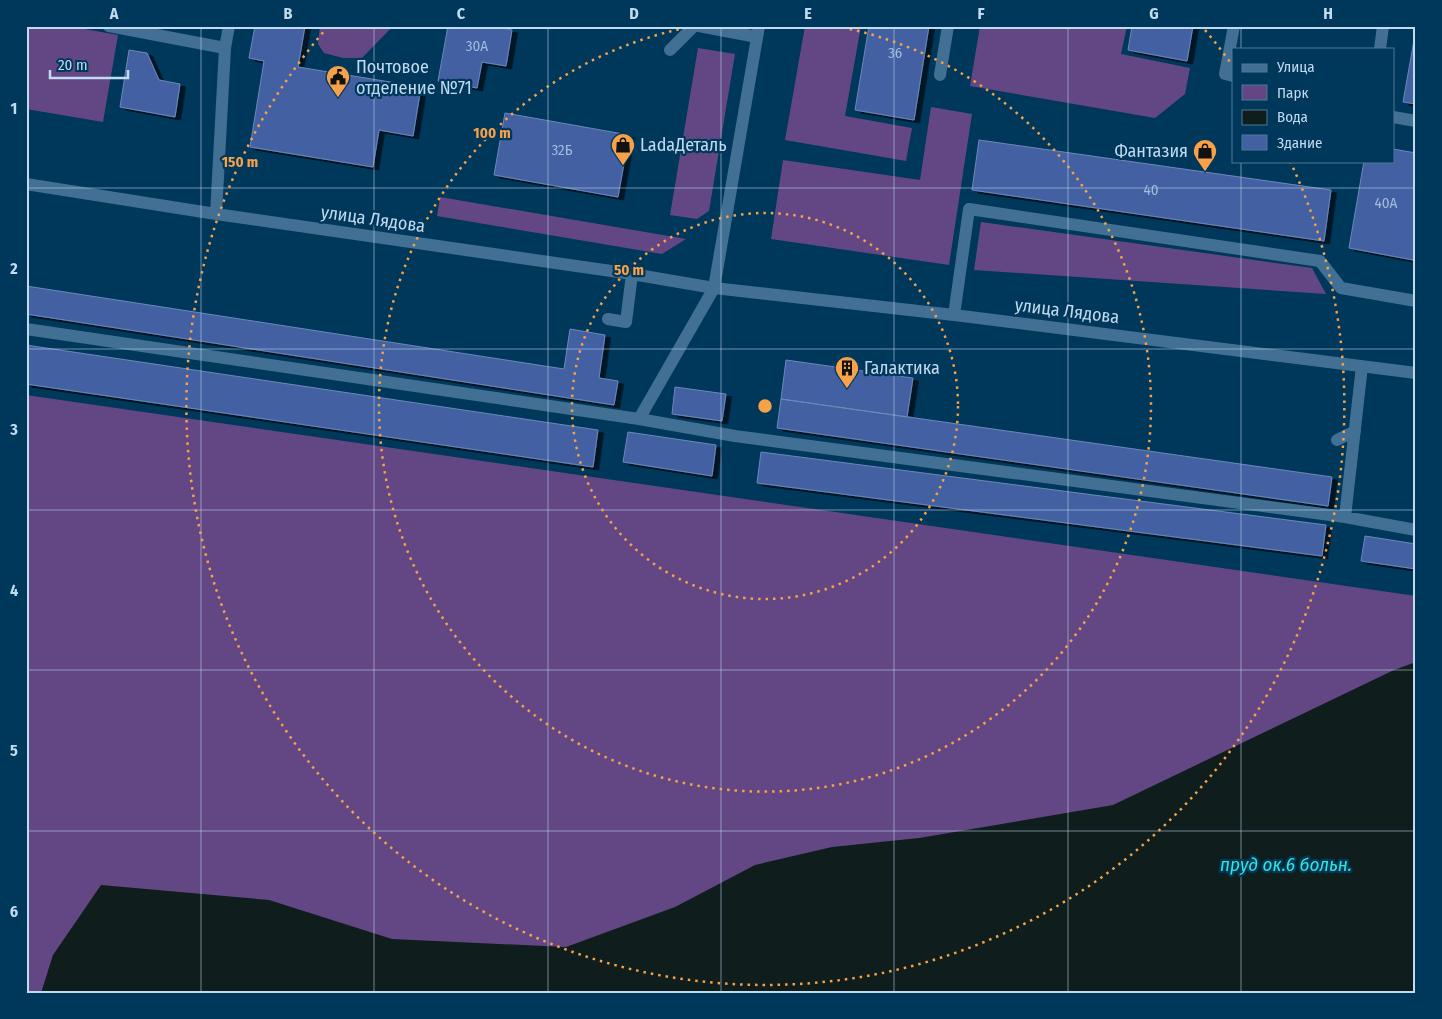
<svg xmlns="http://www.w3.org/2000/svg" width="1442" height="1019" font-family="'Fira Sans Condensed',sans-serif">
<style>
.green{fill:#634785}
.water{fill:#0f1e1c}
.building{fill:#4261a2;stroke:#6e87b9;filter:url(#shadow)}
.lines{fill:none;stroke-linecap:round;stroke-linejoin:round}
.minor{stroke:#427094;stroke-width:12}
.grid{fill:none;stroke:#c1daf0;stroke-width:1;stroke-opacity:0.55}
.ring{fill:none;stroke:#f7a149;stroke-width:2.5;stroke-dasharray:2.5 5}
.labels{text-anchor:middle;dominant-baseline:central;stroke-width:4.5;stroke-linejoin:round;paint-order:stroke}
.number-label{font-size:15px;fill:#a1bcdc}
.poi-label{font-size:18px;fill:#c1daf0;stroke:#00385b;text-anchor:start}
.street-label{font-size:18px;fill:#c1daf0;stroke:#00385b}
.water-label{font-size:19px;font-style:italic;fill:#32e6d2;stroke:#00385b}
.centre{fill:#f7a149;stroke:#00385b;stroke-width:2.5}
.ring-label{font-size:15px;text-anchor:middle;font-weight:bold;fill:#f7a149;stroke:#00385b;stroke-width:4.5;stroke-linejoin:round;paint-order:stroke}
.neatline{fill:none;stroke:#c1daf0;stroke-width:2}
.grid-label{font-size:16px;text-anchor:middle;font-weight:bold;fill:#c1daf0}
</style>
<defs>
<filter id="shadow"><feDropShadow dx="5.5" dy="3" stdDeviation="0" flood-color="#0009"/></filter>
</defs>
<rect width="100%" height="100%" fill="#00385b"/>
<!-- green -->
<path class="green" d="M26 26H68L118 35 103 122 26 109Z
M320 26H393L362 58H343L324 53 318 44Z
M805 26H861L845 116 912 128 906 161 785 140Z
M980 26H1127L1121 54 1190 68 1185 94 1155 118 970 86Z
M698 48 735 54 709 211 697 219 670 215Z
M931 107 972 114 949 265 771 239 783 160 920 180Z
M440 197 686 239 662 254 437 216Z
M981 222 1312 268 1326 294 974 270Z
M26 395 1416 596V993H26Z"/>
<!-- water -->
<path class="water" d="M1416 662V993H41L53 955 101 885 269 900 392 939 566 947 675 907 755 865 832 847 919 838 1113 805 1394 670Z"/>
<!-- building -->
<path class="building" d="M255 26H305L298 67 421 87 413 136 379 130 373 167 250 147 264 61 249 58Z
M448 26H490L512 30 506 66 482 62 477 88 438 81Z
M869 26H929L914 120 855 110Z
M1132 26H1193L1187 61 1128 50Z
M1416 29V104L1403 102Z
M129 50 147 53 159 80 180 84 175 117 120 107Z
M505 113 629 135 618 197 494 175Z
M979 140 1331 190 1324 241 972 190Z
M1393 149 1416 153V245L1413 260 1349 248 1364 161H1393Z
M26 286 564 369 570 329 605 335 599 378 618 381 614 405 26 314Z
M26 345 598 430 593 467 26 384Z
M786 360 913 378 907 417 781 399Z
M675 387 726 394 722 421 672 414Z
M781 399 1332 477 1328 506 777 428Z
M628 432 716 445 712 476 623 462Z
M761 452 1326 525 1322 556 757 483Z
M1365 536 1416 544V569L1361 561Z"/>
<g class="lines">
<!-- minor -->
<path class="minor" d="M109 26 225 48
M699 26 757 37
M1380 49 1383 26
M670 50 694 26
M940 75 948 26
M1233 76 1225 74 1234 26
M1393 117 1416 121
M26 184 216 214 632 274 714 288 954 315 1416 373
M216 214 225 48 229 26
M954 315 969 209 1320 261 1341 288 1416 301
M608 319 626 322 632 274
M26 329 639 419 735 436 1345 517 1416 530
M639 419 714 288 759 26
M1337 440 1355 431
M1345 517 1362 366"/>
</g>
<!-- grid -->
<path class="grid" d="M201 26V993M374 26V993M548 26V993M721 26V993M894 26V993M1068 26V993M1241 26V49M1241 161V993M26 188H1416M26 349H1416M26 510H1416M26 670H1416M26 831H1416"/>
<!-- distance rings -->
<g class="ring">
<circle cx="765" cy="406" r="193"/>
<path d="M835 26A386 386 0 1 1 695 26"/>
<path d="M1205 30A579 579 0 0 1 1230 62M1290 161A579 579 0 1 1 325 30"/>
</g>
<!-- icons -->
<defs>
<g id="civic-pin" transform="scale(1.25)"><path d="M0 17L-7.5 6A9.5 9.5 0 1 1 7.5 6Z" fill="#f7a149" stroke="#00385b"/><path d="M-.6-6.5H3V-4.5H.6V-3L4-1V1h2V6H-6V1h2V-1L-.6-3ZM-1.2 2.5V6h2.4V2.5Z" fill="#111"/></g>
<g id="shop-pin" transform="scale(1.25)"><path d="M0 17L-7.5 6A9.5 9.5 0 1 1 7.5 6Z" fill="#f7a149" stroke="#00385b"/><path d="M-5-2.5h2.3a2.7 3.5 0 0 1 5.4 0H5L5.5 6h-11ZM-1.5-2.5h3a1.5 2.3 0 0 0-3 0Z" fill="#111"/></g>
<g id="building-pin" transform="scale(1.25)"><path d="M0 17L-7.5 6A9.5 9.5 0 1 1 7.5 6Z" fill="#f7a149" stroke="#00385b"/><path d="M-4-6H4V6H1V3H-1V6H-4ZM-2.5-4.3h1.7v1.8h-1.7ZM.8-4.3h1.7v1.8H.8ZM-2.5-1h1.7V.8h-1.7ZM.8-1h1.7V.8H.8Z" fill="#111"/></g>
</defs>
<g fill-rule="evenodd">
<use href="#civic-pin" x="338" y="77"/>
<use href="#shop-pin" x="623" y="145"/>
<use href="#shop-pin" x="1205" y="151"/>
<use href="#building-pin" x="847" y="368"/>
</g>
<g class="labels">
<!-- number labels -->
<g class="number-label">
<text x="477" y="46">30А</text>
<text x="895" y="53">36</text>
<text x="562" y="150">32Б</text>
<text x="1151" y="190">40</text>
<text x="1386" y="203">40А</text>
</g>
<!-- poi labels -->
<g class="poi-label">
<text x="356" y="67">Почтовое<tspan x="356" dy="21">отделение №71</tspan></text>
<text x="640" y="145">LadaДеталь</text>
<text x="1188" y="151" text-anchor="end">Фантазия</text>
<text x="864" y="368">Галактика</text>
</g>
<!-- street labels -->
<g class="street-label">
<text transform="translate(373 219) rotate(8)">улица Лядова</text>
<text transform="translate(1067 311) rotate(7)">улица Лядова</text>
</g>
<!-- water labels -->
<g class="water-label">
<text x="1286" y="864">пруд ок.6 больн.</text>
</g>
</g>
<circle cx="765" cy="406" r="8" class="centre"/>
<g class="ring-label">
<text x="492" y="138">100 m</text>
<text x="240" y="167">150 m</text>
<text x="629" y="275">50 m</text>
</g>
<!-- border -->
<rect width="1442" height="1019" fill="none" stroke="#00385b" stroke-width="55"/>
<!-- legend -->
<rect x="1232" y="48" width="162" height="115" fill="#00385b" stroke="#4d7997"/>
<rect x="1242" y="64" width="25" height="8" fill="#427094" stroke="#4d7997"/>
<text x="1277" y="72" font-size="15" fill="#c1daf0">Улица</text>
<rect x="1242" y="85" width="25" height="15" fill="#634785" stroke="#4d7997"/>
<text x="1277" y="98" font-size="15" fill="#c1daf0">Парк</text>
<rect x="1242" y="110" width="25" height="15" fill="#0f1e1c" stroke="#4d7997"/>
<text x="1277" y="122" font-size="15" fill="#c1daf0">Вода</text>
<rect x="1242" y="135" width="25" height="15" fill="#4261a2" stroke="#4d7997"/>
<text x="1277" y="148" font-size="15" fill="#c1daf0">Здание</text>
<!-- scale -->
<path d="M50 70v8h78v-8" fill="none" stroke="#c1daf0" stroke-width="2.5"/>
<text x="58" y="70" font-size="15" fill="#c1daf0" stroke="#00385b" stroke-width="4" paint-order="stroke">20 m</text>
<rect x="28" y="28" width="1386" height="964" class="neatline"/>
<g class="grid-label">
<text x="114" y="19">A</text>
<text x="288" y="19">B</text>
<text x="461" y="19">C</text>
<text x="634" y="19">D</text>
<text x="808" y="19">E</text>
<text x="981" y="19">F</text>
<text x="1154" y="19">G</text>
<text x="1328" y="19">H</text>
<text x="14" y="114">1</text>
<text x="14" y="274">2</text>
<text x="14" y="435">3</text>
<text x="14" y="596">4</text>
<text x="14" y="756">5</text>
<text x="14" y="917">6</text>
</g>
</svg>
